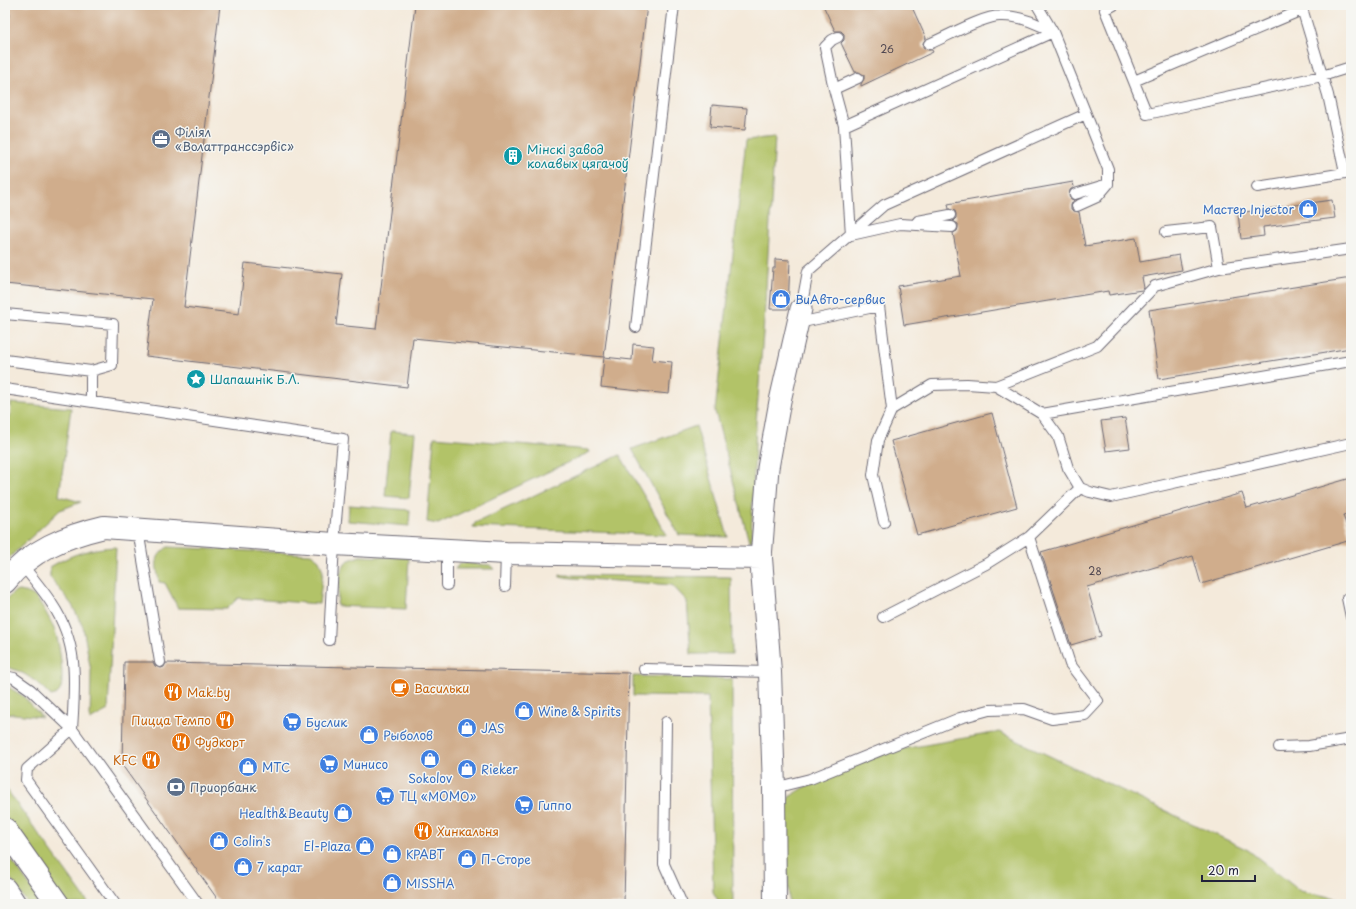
<svg xmlns="http://www.w3.org/2000/svg" width="1356" height="909" font-family="'Playpen Sans',sans-serif">
<style>
.green{fill:#b2c367;stroke:#6a7251}
.building{fill:#d0ad8c}
.lines{fill:none;stroke-linecap:round;stroke-linejoin:round}
.lane-casing{stroke:#6c6873;stroke-width:12}
.street-casing{stroke:#6c6873;stroke-width:23}
.secondary-casing{stroke:#6c6873;stroke-width:24}
.lane{stroke:#fff;stroke-width:10}
.street{stroke:#fff;stroke-width:21}
.secondary{stroke:#fff;stroke-width:22}
.labels{text-anchor:middle;dominant-baseline:central;stroke-width:3;stroke-linejoin:round;paint-order:stroke}
.number-label{font-size:10px;fill:#4e454f}
.service-label{font-size:12px;fill:#4e5e75;stroke:#f6f6f2;text-anchor:start}
.culture-label{font-size:12px;fill:#0d838f;stroke:#f6f6f2;text-anchor:start}
.shop-label{font-size:12px;fill:#366cbe;stroke:#f6f6f2;text-anchor:start}
.food-label{font-size:12px;fill:#c56008;stroke:#f6f6f2;text-anchor:start}
</style>
<rect width="100%" height="100%" fill="#f6f6f2"/>
<filter id="ink" filterUnits="userSpaceOnUse"><feTurbulence type="fractalNoise" baseFrequency=".025" numOctaves="2"/><feDisplacementMap in="SourceGraphic" scale="8" xChannelSelector="R" yChannelSelector="G"/><feConvolveMatrix kernelMatrix="1 2 1 2 8 2 1 2 1" color-interpolation-filters="sRGB"/></filter>
<filter id="wash" filterUnits="userSpaceOnUse"><feTurbulence type="fractalNoise" baseFrequency=".012" numOctaves="4" result="noise"/><feDisplacementMap in="SourceGraphic" scale="16" xChannelSelector="R" yChannelSelector="G"/><feGaussianBlur stdDeviation="0.9" result="paint"/><feColorMatrix in="noise" values="0 0 0 0 0 0 0 0 0 0 0 0 0 0 0 0 0 1.4 0 .05"/><feComposite in="paint" operator="in"/></filter>
<g filter="url(#wash)">
<rect width="100%" height="100%" fill="#f4eadb"/>
<!-- green -->
<path class="green" d="M775 137 764 321 756 423 751 542H749L715 411 746 140Z
M11 403 71 408 59 496 81 502 60 510 10 557 5 563V417H10Z
M696 426 728 537 679 535 632 449Z
M391 431 415 433 409 498 385 496Z
M434 437 589 450 590 452 438 524 427 522Z
M620 455 667 535 473 527 475 523Z
M349 505 410 510 409 526 348 521Z
M116 547 108 710 90 720 91 671 83 627 72 605 50 577V567C72 554 90 548 116 547Z
M168 547 311 554 319 560 323 571 319 604 238 598 227 609 178 608 165 583 159 582C157 566 152 557 168 547Z
M360 556 409 558 406 609 337 606 340 573 347 561Z
M460 563 490 565 494 569H455Z
M560 575 731 577 732 654H691L687 601 672 585 560 577Z
M20 591C24 592 30 593 34 596 42 603 53 625 56 634 59 644 66 684 59 692 57 695 54 695 51 696 39 683 23 670 5 667V601L14 592Z
M633 676 732 679 733 904H727L719 902 713 892 708 697 633 696Z
M5 685 23 696 42 717 5 713Z
M999 732 1248 850 1300 891 1351 901V904H789L785 805 789 797 818 779 891 751Z
M5 787 89 904H65L5 816Z
M5 851 37 896V900L35 904H28L5 871Z"/>
<g id="blocks">
<!-- building -->
<path class="building" d="M10 5H220L184 307 239 314 245 263 342 274 336 325 376 329 415 5H647L604 357 413 338 407 387 146 356 153 299 5 284V50Z
M823 5H911L926 38 923 43V47L928 50H932L933 52 861 86V84L864 79V75L859 72H855L841 43 844 40V34L841 31H835Z
M712 105 747 108 745 130 710 127Z
M1073 182 1074 187 1070 190 1069 196 1071 199 1074 200 1071 205V209L1074 211 1079 212 1085 246 1136 238 1140 262 1179 255 1182 270 1142 277 1144 288 1142 290 1109 295 1108 291 904 325 898 286 961 276 953 233 957 231 958 228V224L953 221 956 218V214L955 211 949 209 948 204Z
M1332 200 1335 218 1263 227 1264 236 1241 239 1238 213Z
M775 259 790 260 788 309H770L773 268H775Z
M1351 278V348L1159 379 1149 310Z
M633 344 654 346 652 360 672 362 669 394 601 387 604 357 632 360Z
M992 413 1017 507 917 535 891 441Z
M1125 418 1130 448 1106 451 1101 421Z
M1351 478V513L1343 515 1351 540 1201 584 1193 556 1087 587 1101 636 1071 645 1041 552 1242 493 1247 508Z
M124 662H153L155 666 161 668 164 667 166 663 629 673 624 904H221L122 765Z"/>
</g>
</g>
<g filter="url(#ink)">
<use href="#blocks" fill-opacity="0" stroke="#6c6873" stroke-width="1"/>
<g class="lines">
<!-- lane casing -->
<g class="lane-casing">
<path id="lane" d="M1114 5 1105 10 1147 114 1322 76 1351 67
M929 44C946 37 983 16 1000 16 1019 15 1037 23 1053 32
M1134 81 1302 10
M834 89 825 47 832 40 838 37
M844 126 1053 32
M1257 187 1345 173 1328 95 1301 5
M1075 194 1108 184
M1077 206 1097 197 1108 184V169L1086 114
M918 221 950 215
M1166 232 1212 227 1219 268
M851 235 844 126 834 89 858 78
M851 235 900 224 952 227
M801 309 808 271 884 205 1086 114 1053 32 1037 5
M5 314 113 324 112 365 91 371 5 360
M798 323 879 306 892 409
M636 327 674 5
M996 386 1097 346 1155 286 1219 268 1351 249
M5 389 343 439 334 544 329 640
M91 402V371
M1042 414 1351 361
M884 522 873 475 878 440 892 409 932 385 967 384 996 386 1042 414 1058 436 1068 468 1080 488 1090 492 1111 497 1351 443
M138 530 160 662
M22 565C32 577 43 590 52 604 79 644 75 683 72 729L27 769 26 780 115 904
M447 585V550
M505 586 506 553
M1347 598 1351 617
M883 617 986 564 1029 537
M644 669 770 672
M5 676 14 678 31 690 72 729 198 904
M666 722 664 864 682 904
M1279 747 1309 746 1351 739
M774 788 810 779 960 718 989 710 1024 709 1052 719 1085 715 1098 701 1070 664 1029 537 1080 488"/>
</g>
<!-- street casing -->
<g class="street-casing">
<path id="street" d="M761 558 768 468 780 401 801 309"/>
</g>
<!-- secondary casing -->
<g class="secondary-casing">
<path id="secondary" d="M5 582C30 550 66 536 104 527L334 544 506 553 761 558 770 672 774 788 775 904
M5 829 58 904
M5 889 15 904"/>
</g>
<!-- lane -->
<use href="#lane" class="lane"/>
<!-- street -->
<use href="#street" class="street"/>
<!-- secondary -->
<use href="#secondary" class="secondary"/>
</g>
</g>
<!-- icons -->
<defs>
<g id="office-disc" transform="scale(1)"><circle r="9.5" fill="#5c6f8a" stroke="#f6f6f2"/><path d="M-6-3h4V-5.5h4V-3h4V5H-6ZM-1-4.5V-3h2v-1.5ZM-6 0V1H6V0Z" fill="#fff"/></g>
<g id="building-disc" transform="scale(1)"><circle r="9.5" fill="#0f9aa8" stroke="#f6f6f2"/><path d="M-4-6H4V6H1V3H-1V6H-4ZM-2.5-4.3h1.7v1.8h-1.7ZM.8-4.3h1.7v1.8H.8ZM-2.5-1h1.7V.8h-1.7ZM.8-1h1.7V.8H.8Z" fill="#fff"/></g>
<g id="shop-disc" transform="scale(1)"><circle r="9.5" fill="#3f7fe0" stroke="#f6f6f2"/><path d="M-5-2.5h2.3a2.7 3.5 0 0 1 5.4 0H5L5.5 6h-11ZM-1.5-2.5h3a1.5 2.3 0 0 0-3 0Z" fill="#fff"/></g>
<g id="sight-disc" transform="scale(1)"><circle r="9.5" fill="#0f9aa8" stroke="#f6f6f2"/><path d="M0-6L1.8-2.2L6-1.7L2.9 1.2L3.7 5.4L0 3.3L-3.7 5.4L-2.9 1.2L-6-1.7L-1.8-2.2Z" fill="#fff"/></g>
<g id="cafe-disc" transform="scale(1)"><circle r="9.5" fill="#e8710a" stroke="#f6f6f2"/><path d="M-5.5-4.5H6V0H3Q3 3.5 0 3.5H-2.5Q-5.5 3.5-5.5 0ZM3-3.2v2h1.7v-2ZM-6 4.5H4V6H-6Z" fill="#fff"/></g>
<g id="restaurant-disc" transform="scale(1)"><circle r="9.5" fill="#e8710a" stroke="#f6f6f2"/><path d="M-5-6h1v4h1v-4h1v4h1v-4h1v5L-1.5 .5V6h-2V.5L-5-1ZM5-6V6H3V1.5H1.5Q1.5-4 5-6Z" fill="#fff"/></g>
<g id="supermarket-disc" transform="scale(1)"><circle r="9.5" fill="#3f7fe0" stroke="#f6f6f2"/><path d="M-6-5.5h2.5l.6 2H6L4.5 2H-2.5L-4.4-4H-6ZM-1.5 3.2a1.3 1.3 0 1 0 .1 0ZM3 3.2a1.3 1.3 0 1 0 .1 0Z" fill="#fff"/></g>
<g id="bank-disc" transform="scale(1)"><circle r="9.5" fill="#5c6f8a" stroke="#f6f6f2"/><path d="M-6-4H6V4H-6ZM0-2.3a2.3 2.3 0 1 0 0 4.6a2.3 2.3 0 1 0 0-4.6Z" fill="#fff"/></g>
</defs>
<g fill-rule="evenodd">
<use href="#office-disc" x="161" y="139"/>
<use href="#building-disc" x="513" y="156"/>
<use href="#shop-disc" x="1308" y="209"/>
<use href="#shop-disc" x="781" y="299"/>
<use href="#sight-disc" x="196" y="379"/>
<use href="#cafe-disc" x="400" y="688"/>
<use href="#restaurant-disc" x="173" y="692"/>
<use href="#shop-disc" x="524" y="711"/>
<use href="#restaurant-disc" x="225" y="720"/>
<use href="#supermarket-disc" x="292" y="722"/>
<use href="#shop-disc" x="467" y="728"/>
<use href="#shop-disc" x="369" y="735"/>
<use href="#restaurant-disc" x="181" y="742"/>
<use href="#shop-disc" x="430" y="759"/>
<use href="#restaurant-disc" x="151" y="760"/>
<use href="#supermarket-disc" x="329" y="764"/>
<use href="#shop-disc" x="248" y="767"/>
<use href="#shop-disc" x="467" y="769"/>
<use href="#bank-disc" x="176" y="787"/>
<use href="#supermarket-disc" x="385" y="796"/>
<use href="#supermarket-disc" x="524" y="805"/>
<use href="#shop-disc" x="343" y="813"/>
<use href="#restaurant-disc" x="423" y="831"/>
<use href="#shop-disc" x="219" y="841"/>
<use href="#shop-disc" x="365" y="846"/>
<use href="#shop-disc" x="392" y="854"/>
<use href="#shop-disc" x="467" y="859"/>
<use href="#shop-disc" x="243" y="867"/>
<use href="#shop-disc" x="392" y="883"/>
</g>
<g class="labels">
<!-- number labels -->
<g class="number-label">
<text x="887" y="48">26</text>
<text x="1095" y="570">28</text>
</g>
<!-- service labels -->
<g class="service-label">
<text x="175" y="132">Філіял<tspan x="175" dy="14">«Волаттранссэрвіс»</tspan></text>
<text x="190" y="787">Приорбанк</text>
</g>
<!-- culture labels -->
<g class="culture-label">
<text x="527" y="149">Мінскі завод<tspan x="527" dy="14">колавых цягачоў</tspan></text>
<text x="210" y="379">Шапашнік Б.Л.</text>
</g>
<!-- shop labels -->
<g class="shop-label">
<text x="1294" y="209" text-anchor="end">Мастер Injector</text>
<text x="795" y="299">ВиАвто-сервис</text>
<text x="538" y="711">Wine &amp; Spirits</text>
<text x="306" y="722">Буслик</text>
<text x="481" y="728">JAS</text>
<text x="383" y="735">Рыболов</text>
<text x="343" y="764">Минисо</text>
<text x="262" y="767">МТС</text>
<text x="481" y="769">Rieker</text>
<text x="430" y="778" text-anchor="middle">Sokolov</text>
<text x="399" y="796">ТЦ «МОМО»</text>
<text x="538" y="805">Гиппо</text>
<text x="329" y="813" text-anchor="end">Health&amp;Beauty</text>
<text x="233" y="841">Colin's</text>
<text x="351" y="846" text-anchor="end">El-Plaza</text>
<text x="406" y="854">КРАВТ</text>
<text x="481" y="859">П-Сторе</text>
<text x="257" y="867">7 карат</text>
<text x="406" y="883">MISSHA</text>
</g>
<!-- food labels -->
<g class="food-label">
<text x="414" y="688">Васильки</text>
<text x="187" y="692">Mak.by</text>
<text x="211" y="720" text-anchor="end">Пицца Темпо</text>
<text x="195" y="742">Фудкорт</text>
<text x="137" y="760" text-anchor="end">KFC</text>
<text x="437" y="831">Хинкальня</text>
</g>
</g>
<!-- margin -->
<rect width="1356" height="909" fill="none" stroke="#f6f6f2" stroke-width="20"/>
<!-- scale -->
<path d="M1202 875v6h53v-6" fill="none" stroke="#22223b" stroke-width="2"/>
<text x="1208" y="875" font-size="12" fill="#22223b" stroke="#f6f6f2" stroke-width="3" paint-order="stroke">20 m</text>
</svg>
